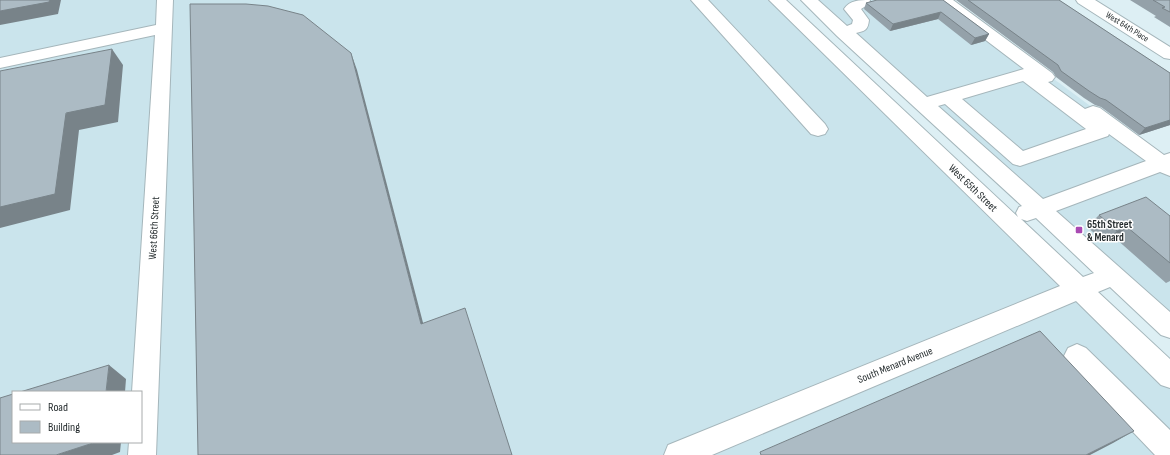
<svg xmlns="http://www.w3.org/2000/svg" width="1170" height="455" font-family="'Sofia Sans Condensed',sans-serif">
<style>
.built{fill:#cae4ec;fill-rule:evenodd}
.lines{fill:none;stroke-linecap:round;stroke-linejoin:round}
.minor-casing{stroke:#a5b6bb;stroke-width:2}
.minor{fill:#fff;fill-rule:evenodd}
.wall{fill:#94a1a9}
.shaded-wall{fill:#788389}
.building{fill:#acbbc4;stroke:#788389}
.poi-dot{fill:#a94ab3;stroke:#fff;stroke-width:1.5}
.labels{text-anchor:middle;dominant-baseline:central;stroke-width:3;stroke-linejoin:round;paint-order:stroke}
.far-street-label{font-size:9px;fill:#262d2f;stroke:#fff}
.street-label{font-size:11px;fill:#262d2f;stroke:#fff}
.poi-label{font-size:11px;font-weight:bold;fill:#262d2f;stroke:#fff;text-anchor:start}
</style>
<rect width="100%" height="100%" fill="#ddeff4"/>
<!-- built -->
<path class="built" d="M0 0H778L1170 371V455H0ZM13 392H141V442H13Z
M819 0H947L1170 165V312Z"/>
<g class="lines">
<!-- minor casing -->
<g class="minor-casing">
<path id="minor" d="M157 0H173L156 455H128L129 442H141V392H132L155 35 0 68V58L156 25Z
M691 0H708L825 124 828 129 825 134 818 136 811 134Z
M769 0H786L1018 217 1016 213 1019 207 1022 206 837 36 801 0H818L847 26 852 24 853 20 844 9C850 0 859 0 870 0L869 4 861 9 869 20C868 30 865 31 856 33L927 97 1024 69 937 3 935 0H953L1052 73 1055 77 1052 81 1048 82 1085 109 1093 106 1100 108 1164 155 1170 153V176L1160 172 1056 211 1170 312V338L1161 335 1110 287 1098 292 1170 359V388L1161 385 1076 301 712 455H664L668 445 1060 286ZM1023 81 1086 129 1023 151 962 99ZM945 104 1013 164 1020 166 1108 136 1109 134 1146 161 1043 199 938 106ZM1036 218 1094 273 1083 277 1021 219 1027 221Z
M1076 0H1095L1170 47V59L1164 58 1078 3Z
M1077 344 1086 348 1170 430V455H1155L1068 364 1064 356 1068 348Z"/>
</g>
<!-- minor -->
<use href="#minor" class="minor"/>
</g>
<!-- wall -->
<path class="wall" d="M943 0 989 34 985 41 971 45 938 19 890 31 864 9 866 3Z
M956 0H1059L1170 73V125L1139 135 1101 107 1095 105 1084 98 1056 77 1053 72Z
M1130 0H1170V27L1154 17 1156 16Z
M1099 215 1170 216V281L1166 283 1115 238 1105 242 1087 227Z"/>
<!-- shaded-wall -->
<path class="shaded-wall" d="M50 0H61L58 14 0 25V11Z
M941 12 938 19 890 31 893 24Z
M989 34 985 41 971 45 975 38Z
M112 49 123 65 118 122 79 130 70 210 0 228V207Z
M351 53 357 70 427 338 421 324Z
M1170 120V125L1139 135 1145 128Z
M1127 227 1115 238 1105 242 1117 231Z
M109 365 126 379 125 392H106Z
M1134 431 1113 443 1090 455H1086Z
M96 442H121L120 452 112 455H56Z"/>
<!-- building -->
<path class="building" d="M0 0H50L49 2 0 11Z
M877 0H943L989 34 975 38 941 12 893 24 866 3Z
M968 0H1059L1170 73V120L1145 128 1106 100 1100 98 1089 91 1061 71 1058 65Z
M1153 0H1170V12L1162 8 1165 7Z
M190 4H246L268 6 303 15 351 53 421 324 465 308 512 455H198Z
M112 49 105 105 66 113 55 194 0 207V71Z
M1146 197 1170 216V263L1127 227 1117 231 1099 215Z
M1040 331 1134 431 1086 455H761L760 452Z
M109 365 106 392H20Z
M13 394V442H96L56 455H0V398Z"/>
<!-- markers -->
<rect class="poi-dot" x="1075" y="226" width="8" height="8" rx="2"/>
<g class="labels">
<!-- far-street labels -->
<g class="far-street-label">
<text transform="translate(1127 27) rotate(32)">West 64th Place</text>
</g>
<!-- street labels -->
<g class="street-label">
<text transform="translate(973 188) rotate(44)">West 65th Street</text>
<text transform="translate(154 228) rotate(-87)">West 66th Street</text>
<text transform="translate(895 365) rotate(-22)">South Menard Avenue</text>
</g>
<!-- poi labels -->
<g class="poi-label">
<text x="1087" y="224">65th Street<tspan x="1087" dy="13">&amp; Menard</tspan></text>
</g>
</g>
<!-- legend -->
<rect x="12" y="391" width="130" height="52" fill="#ffffff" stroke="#a8abac"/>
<rect x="20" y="404" width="20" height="6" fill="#ffffff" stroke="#a8abac"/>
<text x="48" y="411" font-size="12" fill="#262d2f">Road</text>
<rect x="20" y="421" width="20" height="12" fill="#acbbc4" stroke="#a8abac"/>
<text x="48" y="431" font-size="12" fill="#262d2f">Building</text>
</svg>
